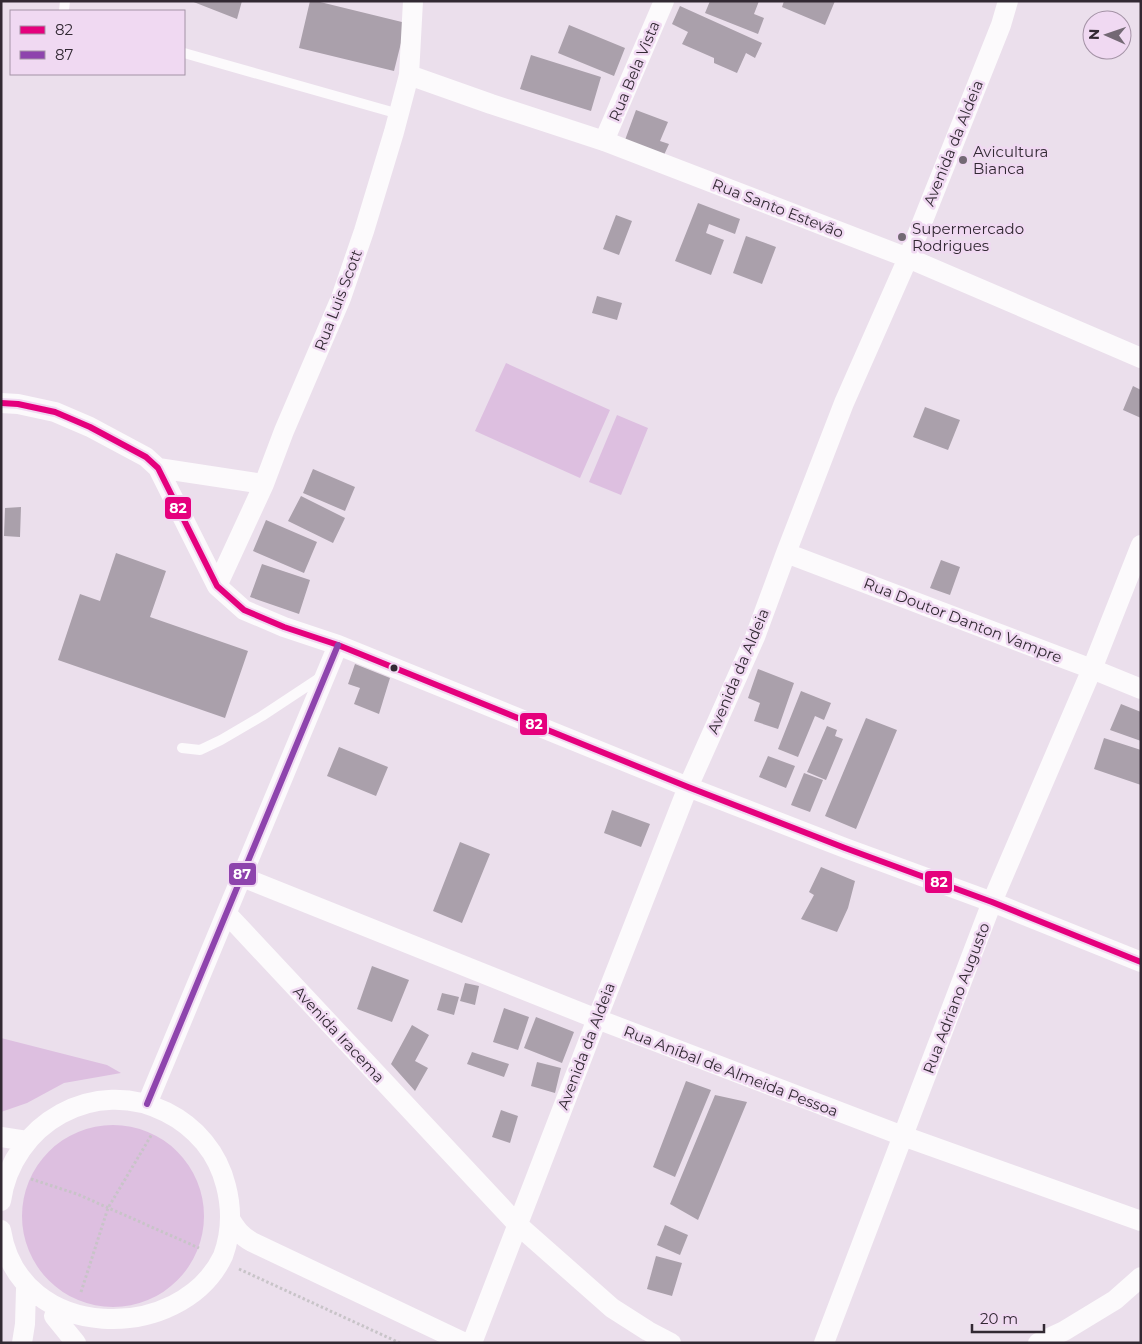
<svg xmlns="http://www.w3.org/2000/svg" width="1142" height="1344" font-family="Montserrat,sans-serif">
<style>
.green{fill:#ddbfe0}
.building{fill:#aaa0ab}
.lines{fill:none;stroke-linecap:round;stroke-linejoin:round}
.path{stroke:#c8c4c8;stroke-width:3;stroke-dasharray:2.5 2.5;stroke-linecap:butt}
.lane{stroke:#fcfafc;stroke-width:10}
.street{stroke:#fcfafc;stroke-width:20}
.bus-1-casing{stroke:#f0d9f2;stroke-width:10}
.bus-2-casing{stroke:#f0d9f2;stroke-width:10}
.bus-1{stroke:#e5007d;stroke-width:6}
.bus-2{stroke:#8e44ad;stroke-width:6}
.poi-dot{fill:#736974;stroke:#f0d9f2;stroke-width:2}
.bus-dot{fill:#322933;stroke:#f0d9f2;stroke-width:2}
.labels{text-anchor:middle;dominant-baseline:central;stroke-width:5;stroke-linejoin:round;paint-order:stroke}
.street-label{font-size:15px;fill:#322933;stroke:#f0d9f2}
.poi-label{font-size:15px;fill:#322933;stroke:#f0d9f2;text-anchor:start}
.line-badge{stroke:#f0d9f2;stroke-width:2}
.badge-label{font-size:14px;text-anchor:middle;font-weight:bold;fill:#fff}
</style>
<rect width="100%" height="100%" fill="#ebdfec"/>
<!-- green -->
<path class="green" d="M506 363 610 410 580 478 475 431Z
M617 415 648 428 621 495 589 482Z
M1 1038 107 1065 121 1073 64 1083 27 1103 1 1112Z
M22 1216a91 91 0 1 1 182 0a91 91 0 1 1-182 0Z"/>
<!-- building -->
<path class="building" d="M191 1H242L237 19Z
M310 1H316L406 23 394 71 299 48Z
M710 1H759L754 14 764 18 758 34 705 13Z
M784 1H835L825 25 782 7Z
M680 6 762 43 755 58 746 53 737 73 714 63V58L682 44 688 32 672 24Z
M569 25 625 48 614 76 558 53Z
M531 55 601 77 591 111 520 89Z
M636 110 668 122 660 141 669 144 664 155 625 140Z
M698 203 740 219 735 234 709 224 706 233 724 240 711 275 675 261Z
M616 215 632 221 619 255 603 249Z
M746 236 776 247 762 284 733 273Z
M597 296 622 303 617 320 592 313Z
M1133 386 1141 390V418L1123 410Z
M925 407 960 420 948 450 913 437Z
M313 469 355 487 345 511 303 493Z
M301 496 345 518 333 543 288 521Z
M21 507 20 537 4 536 5 508Z
M266 520 317 542 304 573 253 551Z
M116 553 166 571 150 617 248 651 225 718 58 660 80 594 100 601Z
M941 560 960 567 950 595 930 588Z
M262 564 310 580 299 614 250 597Z
M355 664 390 678 379 714 354 704 360 688 348 684Z
M758 669 794 683 778 729 754 721 760 703 748 698Z
M801 691 831 703 824 720 815 716 798 757 778 749Z
M1121 704 1141 712V741L1110 730Z
M866 718 897 730 856 829 825 816Z
M827 726 837 730 835 736 843 739 826 780 807 772Z
M1104 738 1141 750V785L1094 769Z
M339 747 388 767 376 796 327 776Z
M768 756 795 766 786 788 759 777Z
M804 773 823 780 810 812 791 805Z
M612 810 650 824 641 847 604 833Z
M460 842 490 854 462 923 433 911Z
M821 867 855 881 848 908 837 932 801 919 814 895 809 892Z
M372 966 409 980 392 1022 357 1009Z
M465 983 479 986 475 1005 460 1001Z
M442 993 459 997 454 1015 437 1010Z
M504 1008 529 1017 518 1050 493 1042Z
M536 1017 574 1032 562 1063 524 1048Z
M412 1025 429 1035 415 1061 428 1068 415 1091 391 1064Z
M472 1052 509 1064 504 1077 467 1064Z
M537 1062 561 1068 555 1093 531 1086Z
M686 1081 711 1090 675 1177 653 1167Z
M715 1095 747 1102 698 1220 670 1204Z
M501 1110 518 1116 510 1143 492 1137Z
M665 1225 688 1235 680 1255 657 1245Z
M656 1256 682 1263 672 1296 647 1289Z"/>
<g class="lines">
<!-- path -->
<path class="path" d="M31 1179 77 1194 199 1248
M239 1269 400 1343
M81 1292 108 1208 152 1134"/>
<!-- lane -->
<path class="lane" d="M64 11 65 1
M184 53 399 114
M182 748 200 750 221 740 262 716 321 677"/>
<!-- street -->
<path class="street" d="M409 75 491 104 604 141 908 258 1141 358
M604 141 664 1
M1 403 18 404 55 412 90 427 146 457 158 468 217 586 244 610 284 627 338 645 688 787 845 848 992 902 1141 962
M158 468 264 484
M786 553 1092 669 1141 689
M217 586 264 484 284 431 341 298 364 231 394 132 409 75 413 1
M242 877 597 1019 903 1136 1141 1221
M227 914 518 1225 612 1308 648 1331 671 1343
M147 1104 338 645
M1 1137 27 1141
M1 1201C12 1123 95 1076 166 1112 196 1127 218 1153 226 1186 232 1209 231 1234 223 1256 181 1344 19 1344 1 1230
M230 1219C236 1229 241 1236 252 1242L465 1343
M54 1316 76 1343
M22 1343 25 1324 26 1289
M472 1343 597 1019 688 787 755 637 786 553 844 403 908 258 1001 25 1008 1
M824 1343 992 902 1092 669 1141 545
M1038 1343 1064 1331 1115 1300 1141 1277"/>
<!-- bus-1 casing -->
<g class="bus-1-casing">
<path id="bus-1" d="M1 403 18 404 55 412 90 427 146 457 158 468 217 586 244 610 284 627 338 645 688 787 845 848 992 902 1141 962"/>
</g>
<!-- bus-2 casing -->
<g class="bus-2-casing">
<path id="bus-2" d="M147 1104 338 645"/>
</g>
<!-- bus-1 -->
<use href="#bus-1" class="bus-1"/>
<!-- bus-2 -->
<use href="#bus-2" class="bus-2"/>
</g>
<!-- markers -->
<g class="poi-dot">
<circle cx="963" cy="160" r="5"/>
<circle cx="902" cy="237" r="5"/>
</g>
<circle class="bus-dot" cx="394" cy="668" r="4.5"/>
<g class="labels">
<!-- street labels -->
<g class="street-label">
<text transform="translate(634 71) rotate(-67)">Rua Bela Vista</text>
<text transform="translate(953 143) rotate(-68)">Avenida da Aldeia</text>
<text transform="translate(778 208) rotate(21)">Rua Santo Estevão</text>
<text transform="translate(338 300) rotate(-69)">Rua Luis Scott</text>
<text transform="translate(963 620) rotate(21)">Rua Doutor Danton Vampre</text>
<text transform="translate(738 671) rotate(-67)">Avenida da Aldeia</text>
<text transform="translate(956 998) rotate(-69)">Rua Adriano Augusto</text>
<text transform="translate(339 1034) rotate(47)">Avenida Iracema</text>
<text transform="translate(586 1046) rotate(-69)">Avenida da Aldeia</text>
<text transform="translate(731 1071) rotate(21)">Rua Aníbal de Almeida Pessoa</text>
</g>
<!-- poi labels -->
<g class="poi-label">
<text x="973" y="151">Avicultura<tspan x="973" dy="17">Bianca</tspan></text>
<text x="912" y="228">Supermercado<tspan x="912" dy="17">Rodrigues</tspan></text>
</g>
</g>
<g class="line-badge">
<rect x="164" y="496" width="28" height="24" rx="5" fill="#e5007d"/>
<rect x="519" y="712" width="29" height="24" rx="5" fill="#e5007d"/>
<rect x="228" y="862" width="29" height="24" rx="5" fill="#8e44ad"/>
<rect x="924" y="870" width="29" height="24" rx="5" fill="#e5007d"/>
</g>
<g class="badge-label">
<text x="178" y="513">82</text>
<text x="534" y="729">82</text>
<text x="242" y="879">87</text>
<text x="939" y="887">82</text>
</g>
<!-- border -->
<rect width="1142" height="1344" fill="none" stroke="#322933" stroke-width="5"/>
<!-- legend -->
<rect x="10" y="10" width="175" height="65" fill="#f0d9f2" stroke="#a493a6"/>
<rect x="20" y="26" width="25" height="8" fill="#e5007d" stroke="#a493a6"/>
<text x="55" y="35" font-size="15" fill="#322933">82</text>
<rect x="20" y="51" width="25" height="8" fill="#8e44ad" stroke="#a493a6"/>
<text x="55" y="60" font-size="15" fill="#322933">87</text>
<!-- north arrow -->
<g transform="translate(1107 35) rotate(272)"><circle r="24" fill="#f0d9f2" stroke="#a493a6"/>
<path d="M0-4L9 19L0 12L-9 19Z" fill="#736974"/>
<text y="-8" font-size="14" font-weight="bold" text-anchor="middle" fill="#322933">N</text>
</g>
<!-- scale -->
<path d="M972 1324v8h72v-8" fill="none" stroke="#322933" stroke-width="2.5"/>
<text x="980" y="1324" font-size="15" fill="#322933" stroke="#f0d9f2" stroke-width="4" paint-order="stroke">20 m</text>
</svg>
